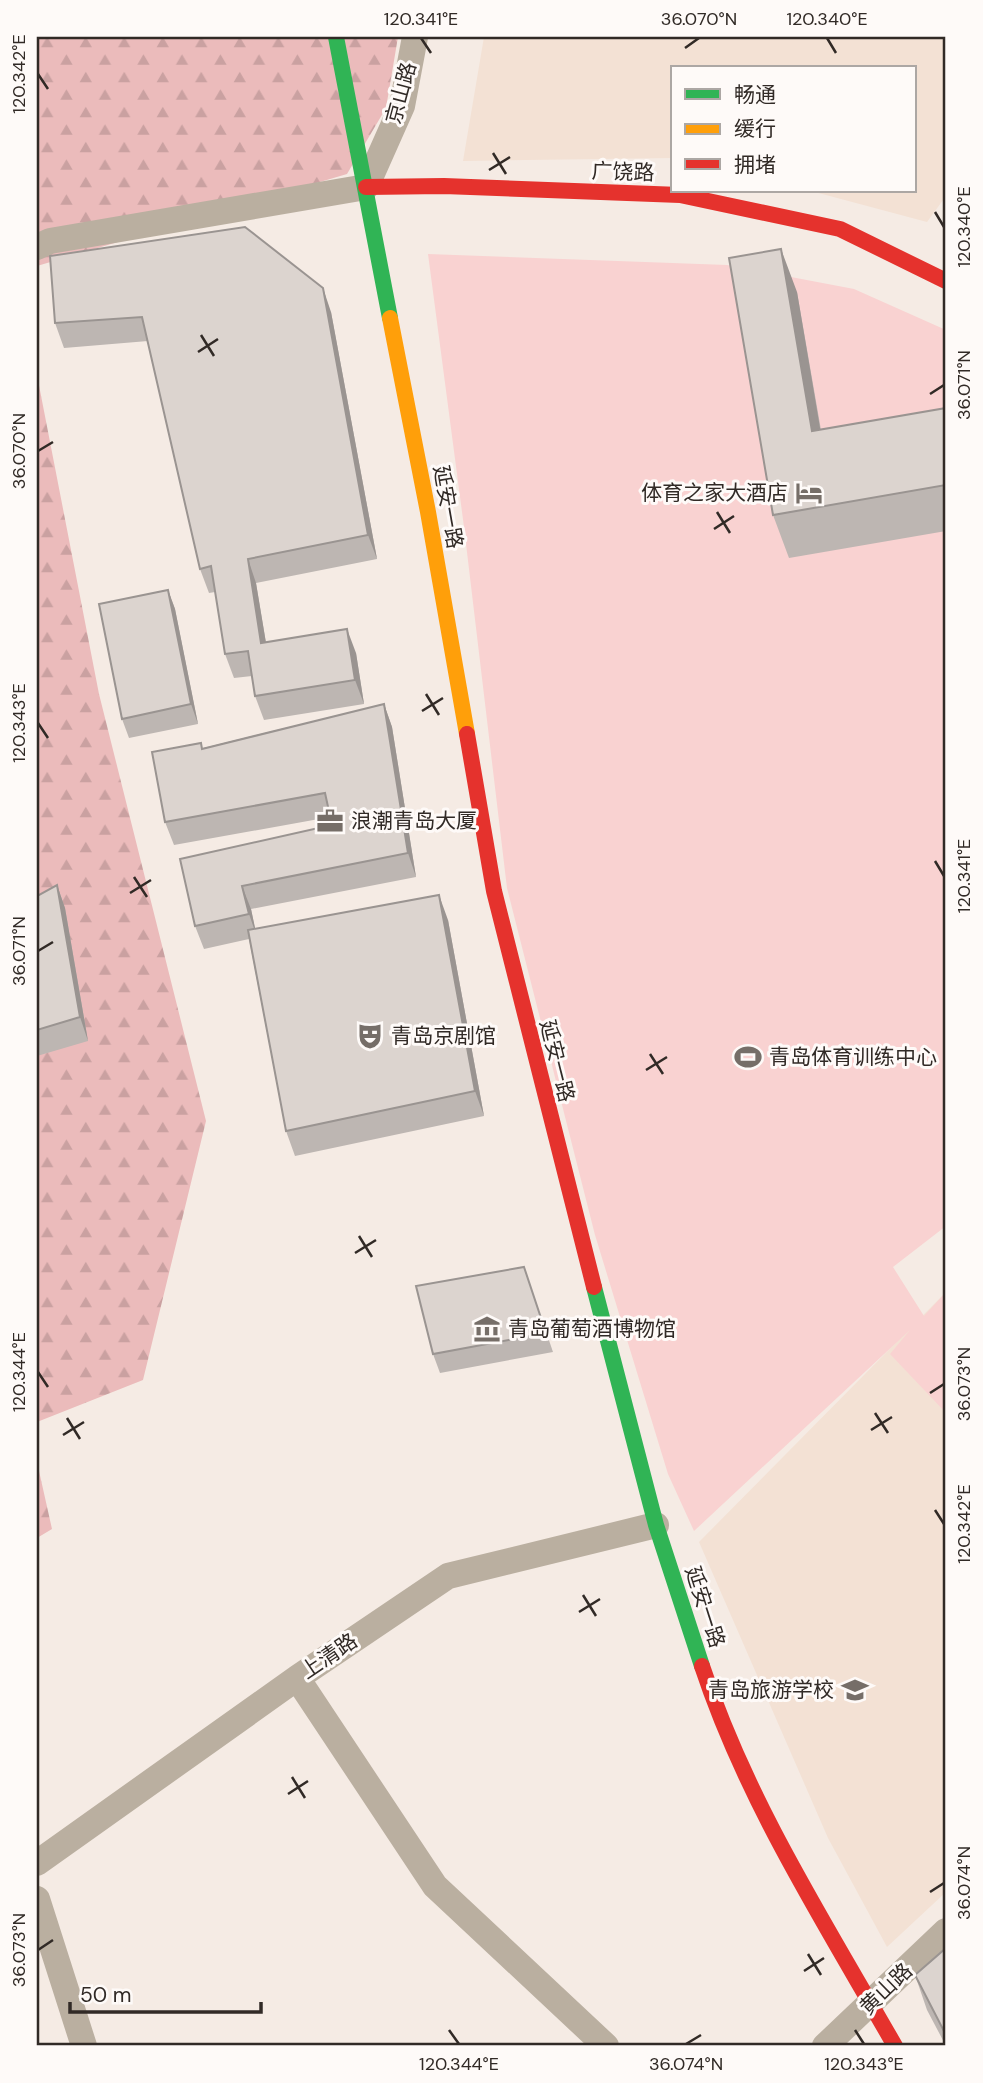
<svg xmlns="http://www.w3.org/2000/svg" width="983" height="2083" font-family="'DM Sans','Noto Sans SC',sans-serif">
<style>
.built{fill:#f3e1d4}
.forest{fill:url(#forest-firs)}
.pitch{fill:#f9d2d1}
.lines{fill:none;stroke-linecap:round;stroke-linejoin:round}
.street{stroke:#baafa0;stroke-width:26}
.fast{stroke:#30b455;stroke-width:16}
.slow{stroke:#ff9f0a;stroke-width:16}
.jam{stroke:#e5322d;stroke-width:16}
.wall{fill:#bdb6b2}
.shaded-wall{fill:#9a9491}
.building{fill:#dcd4cf;stroke:#9a9491;stroke-width:2}
.ticks{fill:none;stroke:#312a26;stroke-width:2.5}
.labels{text-anchor:middle;dominant-baseline:central;stroke-width:6;stroke-linejoin:round;paint-order:stroke}
.street-label{font-size:21px;fill:#312a26;stroke:#fefaf8}
.poi-label{font-size:21px;fill:#312a26;stroke:#fefaf8;text-anchor:start}
.neatline{fill:none;stroke:#312a26;stroke-width:2.5}
.ticks-label{font-size:18px;text-anchor:middle;fill:#312a26}
</style>
<defs>
<pattern id="forest-firs" width="22" height="20" patternUnits="userSpaceOnUse" patternTransform="scale(1.75)"><rect width="22" height="20" fill="#ebbbbb"/><path d="M5 1l3.5 6h-7zM16 11l3.5 6h-7z" fill="#caa1a1"/></pattern>
</defs>
<rect width="100%" height="100%" fill="#f5ebe4"/>
<!-- built -->
<path class="built" d="M484 37H946V196L927 222 811 191H915V68H673V158L463 161Z
M946 1292V1892L887 1947 828 1838 699 1542Z"/>
<!-- forest -->
<path class="forest" d="M37 37H398L386 108 347 174 37 266Z
M37 375 99 694 206 1121 143 1380 37 1422Z
M37 1462 52 1529 37 1538Z"/>
<!-- pitch -->
<path class="pitch" d="M428 254 727 265 854 289 946 330V1226L893 1267 924 1316 946 1292V1413L890 1354 910 1330 694 1531 668 1474 595 1235 507 888 464 527Z"/>
<g class="lines">
<!-- street -->
<path class="street" d="M37 247 50 241 366 187 402 106 415 37
M297 1678 435 1886 606 2046
M37 1863 297 1678 448 1576 656 1525
M37 1899 84 2046
M825 2046 946 1931"/>
<!-- fast -->
<path class="fast" d="M336 37 390 318
M594 1287 656 1525 702 1666"/>
<!-- slow -->
<path class="slow" d="M390 318 428 512 467 734"/>
<!-- jam -->
<path class="jam" d="M366 187 444 186 680 195 840 229 946 281
M467 734 494 891 594 1287
M702 1666C747 1802 825 1923 895 2046"/>
</g>
<!-- wall -->
<path class="wall" d="M50 256 331 312 377 559 256 583 266 643 356 653 364 704 264 720 255 696 252 676 234 678 225 654 215 592 209 593 200 569 148 341 64 348 55 323Z
M797 292 821 430 946 408V531L789 558 773 515Z
M168 590 175 609 198 724 129 738 122 719Z
M384 704 392 727 416 877 251 909 255 929 448 920 484 1116 295 1156 286 1131 249 939 204 949 195 926 180 859 332 825 330 817 174 845 165 822 203 748Z
M57 885 65 908 88 1041 37 1056V896Z
M524 1267 553 1352 440 1373 433 1354Z
M946 1948V2046L927 2010 915 1975Z"/>
<!-- shaded-wall -->
<path class="shaded-wall" d="M781 249 797 292 828 475 812 431Z
M323 288 331 312 377 559 368 535Z
M248 559 256 583 270 667 261 643Z
M168 590 175 609 198 724 191 704Z
M347 629 356 653 364 704 355 680Z
M384 704 392 727 416 877 408 853Z
M57 885 65 908 88 1041 80 1017Z
M242 886 251 909 257 937 249 914Z
M439 895 448 920 484 1116 475 1091Z"/>
<!-- building -->
<path class="building" d="M245 227 323 288 368 535 248 559 261 643 347 629 355 680 255 696 248 651 225 654 211 566 200 569 142 317 55 323 50 256Z
M781 249 812 431 946 408V485L773 515 729 258Z
M168 590 191 704 122 719 99 604Z
M384 704 408 853 242 886 249 914 195 926 180 859 332 825 325 793 165 822 152 752 201 743 202 749Z
M57 885 80 1017 37 1030V896Z
M439 895 475 1091 286 1131 248 930Z
M524 1267 546 1333 433 1354 416 1286Z
M946 1948V2035L915 1975Z"/>
<!-- ticks -->
<path class="ticks" d="M421 38 431 53M827 38 836 53M685 48 699 38M38 74 48 89M493 153 506 174M489 170 510 157M935 212 944 227M201 335 214 356M198 352 218 339M930 394 944 385M38 451 53 442M717 512 730 533M714 529 734 516M426 694 439 715M422 711 443 698M38 723 48 738M935 861 944 876M134 877 147 897M130 893 151 880M38 951 53 942M650 1054 663 1074M646 1070 667 1057M359 1236 372 1257M355 1253 376 1240M38 1372 48 1387M930 1393 944 1384M875 1413 888 1433M67 1418 80 1439M871 1430 892 1417M63 1435 84 1422M935 1510 944 1524M583 1595 596 1616M579 1612 600 1599M292 1777 305 1798M288 1794 308 1781M930 1892 944 1883M38 1950 53 1940M808 1954 821 1975M804 1971 824 1958M449 2030 459 2044M855 2030 864 2044M686 2044 701 2035"/>
<!-- icons -->
<defs>
<g id="hotel-bare" transform="scale(2.1)"><path d="M-6-4.5h1.5V1H6V5H4.5V3h-9V5H-6ZM-4 0a1.8 1.8 0 1 1 3.6 0ZM.5 0V-2.5h3Q6-2.5 6 0Z" fill="#766e68" stroke="#fefaf8" stroke-width="2.5" paint-order="stroke"/></g>
<g id="office-bare" transform="scale(2.1)"><path d="M-6-3h4V-5.5h4V-3h4V5H-6ZM-1-4.5V-3h2v-1.5ZM-6 0V1H6V0Z" fill="#766e68" stroke="#fefaf8" stroke-width="2.5" paint-order="stroke"/></g>
<g id="theatre-bare" transform="scale(2.1)"><path d="M-5-5.5Q0-4 5-5.5V0Q5 5 0 6Q-5 5-5 0ZM-3.3-2.5H-1v1.5H-3.3ZM1-2.5H3.3v1.5H1ZM-2.8 1Q0 5.5 2.8 1Z" fill="#766e68" stroke="#fefaf8" stroke-width="2.5" paint-order="stroke"/></g>
<g id="stadium-bare" transform="scale(2.1)"><path d="M0-5a6.5 5 0 1 0 0 10a6.5 5 0 1 0 0-10ZM-3.5-1.8h7v3.6h-7Z" fill="#766e68" stroke="#fefaf8" stroke-width="2.5" paint-order="stroke"/></g>
<g id="museum-bare" transform="scale(2.1)"><path d="M0-6L6-3V-2H-6V-3ZM-5-1h2V3h-2ZM-1-1h2V3h-2ZM3-1h2V3H3ZM-6 4H6V6H-6Z" fill="#766e68" stroke="#fefaf8" stroke-width="2.5" paint-order="stroke"/></g>
<g id="school-bare" transform="scale(2.1)"><path d="M0-5L7-2L0 1L-7-2ZM-4 1L0 2.5L4 1V4Q0 6-4 4Z" fill="#766e68" stroke="#fefaf8" stroke-width="2.5" paint-order="stroke"/></g>
</defs>
<g fill-rule="evenodd">
<use href="#hotel-bare" x="809" y="493"/>
<use href="#office-bare" x="330" y="821"/>
<use href="#theatre-bare" x="370" y="1036"/>
<use href="#stadium-bare" x="748" y="1057"/>
<use href="#museum-bare" x="487" y="1329"/>
<use href="#school-bare" x="855" y="1690"/>
</g>
<g class="labels">
<!-- street labels -->
<g class="street-label">
<text transform="translate(401 93) rotate(-75)">京山路</text>
<text transform="translate(623 172) rotate(2)">广饶路</text>
<text transform="translate(448 507) rotate(80)">延安一路</text>
<text transform="translate(557 1061) rotate(76)">延安一路</text>
<text transform="translate(705 1607) rotate(72)">延安一路</text>
<text transform="translate(329 1656) rotate(-34)">上清路</text>
<text transform="translate(886 1989) rotate(-44)">黄山路</text>
</g>
<!-- poi labels -->
<g class="poi-label">
<text x="788" y="493" text-anchor="end">体育之家大酒店</text>
<text x="351" y="821">浪潮青岛大厦</text>
<text x="391" y="1036">青岛京剧馆</text>
<text x="769" y="1057">青岛体育训练中心</text>
<text x="508" y="1329">青岛葡萄酒博物馆</text>
<text x="834" y="1690" text-anchor="end">青岛旅游学校</text>
</g>
</g>
<!-- border -->
<rect width="983" height="2083" fill="none" stroke="#fefaf8" stroke-width="77"/>
<!-- legend -->
<rect x="671" y="66" width="245" height="126" fill="#fefaf8" stroke="#aca7a4" stroke-width="2"/>
<rect x="685" y="89" width="35" height="10" fill="#30b455" stroke="#aca7a4" stroke-width="2"/>
<text x="734" y="102" font-size="21" fill="#312a26">畅通</text>
<rect x="685" y="124" width="35" height="10" fill="#ff9f0a" stroke="#aca7a4" stroke-width="2"/>
<text x="734" y="136" font-size="21" fill="#312a26">缓行</text>
<rect x="685" y="159" width="35" height="10" fill="#e5322d" stroke="#aca7a4" stroke-width="2"/>
<text x="734" y="172" font-size="21" fill="#312a26">拥堵</text>
<!-- scale -->
<path d="M70 2002v10h191v-10" fill="none" stroke="#312a26" stroke-width="3.5"/>
<text x="80" y="2002" font-size="21" fill="#312a26" stroke="#fefaf8" stroke-width="5" paint-order="stroke">50 m</text>
<rect x="38" y="38" width="906" height="2006" class="neatline"/>
<g class="ticks-label">
<text x="421" y="25">120.341°E</text>
<text x="699" y="25">36.070°N</text>
<text x="827" y="25">120.340°E</text>
<text transform="translate(19 74) rotate(-90)" y="6">120.342°E</text>
<text transform="translate(964 227) rotate(-90)" y="6">120.340°E</text>
<text transform="translate(964 385) rotate(-90)" y="6">36.071°N</text>
<text transform="translate(19 451) rotate(-90)" y="6">36.070°N</text>
<text transform="translate(19 723) rotate(-90)" y="6">120.343°E</text>
<text transform="translate(964 876) rotate(-90)" y="6">120.341°E</text>
<text transform="translate(19 951) rotate(-90)" y="6">36.071°N</text>
<text transform="translate(19 1372) rotate(-90)" y="6">120.344°E</text>
<text transform="translate(964 1384) rotate(-90)" y="6">36.073°N</text>
<text transform="translate(964 1524) rotate(-90)" y="6">120.342°E</text>
<text transform="translate(964 1883) rotate(-90)" y="6">36.074°N</text>
<text transform="translate(19 1950) rotate(-90)" y="6">36.073°N</text>
<text x="459" y="2070">120.344°E</text>
<text x="686" y="2070">36.074°N</text>
<text x="864" y="2070">120.343°E</text>
</g>
</svg>
